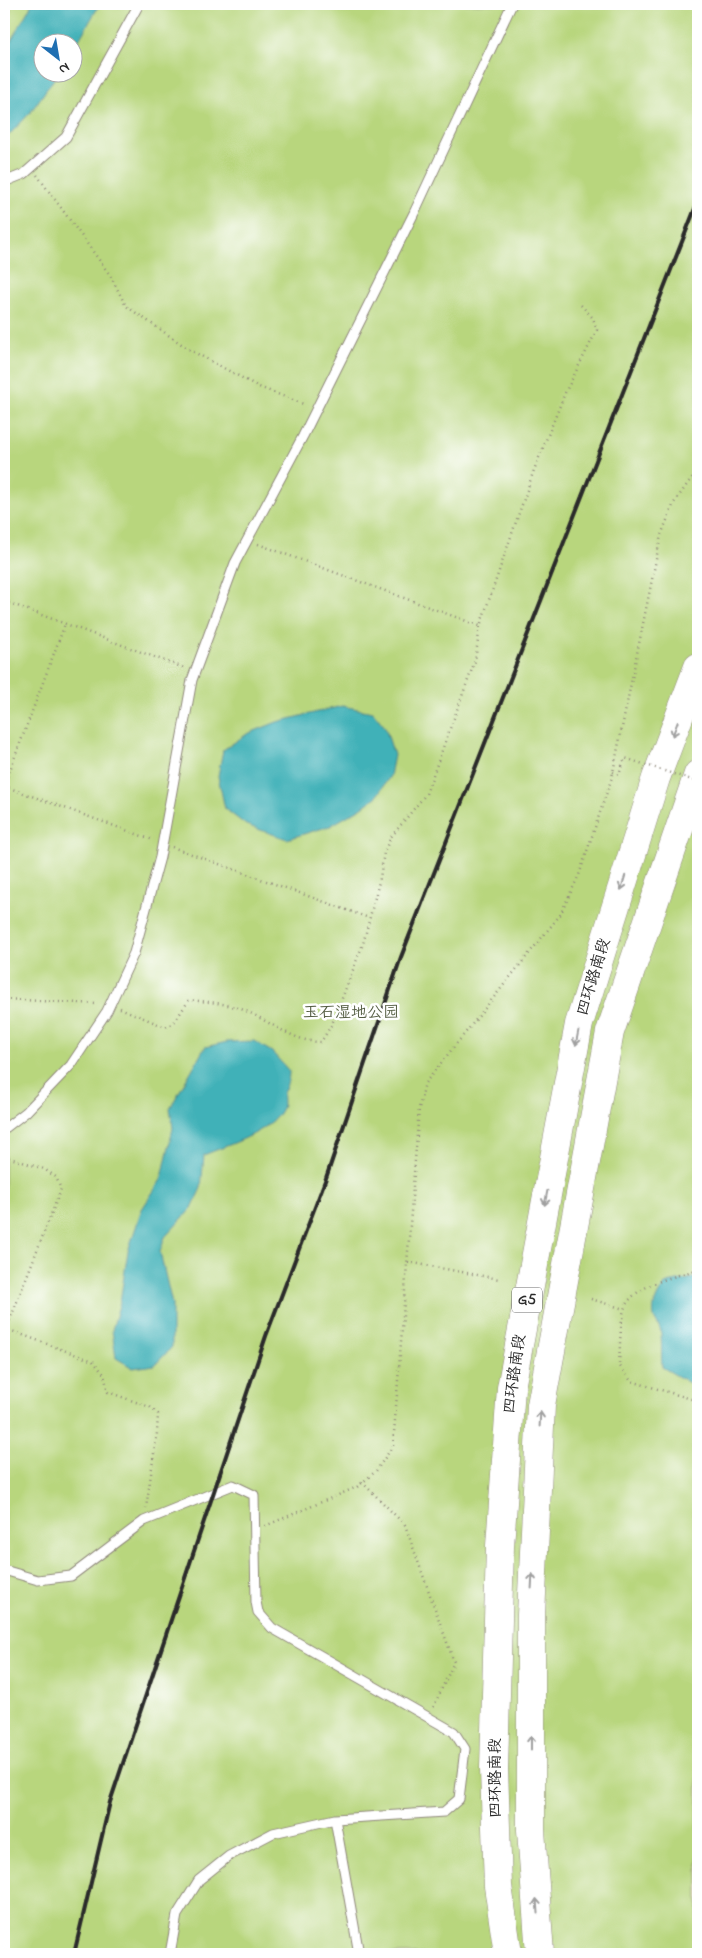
<svg xmlns="http://www.w3.org/2000/svg" width="702" height="1958" font-family="'Indie Flower','LXGW WenKai TC',sans-serif">
<style>
.green{fill:#b8d67d;stroke:#728054;fill-rule:evenodd}
.water{fill:#41b1b8;stroke:#366e72}
.lines{fill:none;stroke-linecap:round;stroke-linejoin:round}
.service-casing{stroke:#8f887b;stroke-width:11}
.motorway-casing{stroke:#8f887b;stroke-width:29}
.path{stroke:#8f887b;stroke-width:2.5;stroke-dasharray:1 4;stroke-linecap:butt}
.service{stroke:#fff;stroke-width:9}
.motorway{stroke:#fff;stroke-width:28}
.rail{stroke:#2b2b2b;stroke-width:4}
.path-bridge{stroke:#8f887b;stroke-width:2.5;stroke-dasharray:1 4;stroke-linecap:butt}
.oneway{stroke:#a0a0a0}
.labels{text-anchor:middle;dominant-baseline:central;stroke-width:5;stroke-linejoin:round;paint-order:stroke}
.shield{fill:#fff;stroke:#6b6b6b;stroke-width:1}
.shield-label{font-size:15px;font-weight:bold;fill:#2b2b2b}
.street-label{font-size:16px;fill:#2b2b2b;stroke:#fff}
.park-label{font-size:16px;fill:#555e44;stroke:#fff}
</style>
<rect width="100%" height="100%" fill="#fff"/>
<filter id="ink" filterUnits="userSpaceOnUse"><feTurbulence type="fractalNoise" baseFrequency=".02" numOctaves="2"/><feDisplacementMap in="SourceGraphic" scale="10" xChannelSelector="R" yChannelSelector="G"/><feConvolveMatrix kernelMatrix="1 2 1 2 8 2 1 2 1" color-interpolation-filters="sRGB"/></filter>
<filter id="wash" filterUnits="userSpaceOnUse"><feTurbulence type="fractalNoise" baseFrequency=".0096" numOctaves="4" result="noise"/><feDisplacementMap in="SourceGraphic" scale="20" xChannelSelector="R" yChannelSelector="G"/><feGaussianBlur stdDeviation="1.12" result="paint"/><feColorMatrix in="noise" values="0 0 0 0 0 0 0 0 0 0 0 0 0 0 0 0 0 1.4 0 .05"/><feComposite in="paint" operator="in"/></filter>
<g filter="url(#wash)">
<rect width="100%" height="100%" fill="#f3e4cb"/>
<!-- green -->
<path class="green" d="M4 4H698V1954H4ZM42 42H72V72H42Z"/>
<!-- water -->
<path class="water" d="M32 4H100L73 50 72 42H42V72L58 73 30 113 8 136 4 138V52Z
M342 706 373 712 385 727 394 755 390 776 376 797 361 808 330 826 287 839 246 825 225 809 218 776 223 750 247 734 277 722Z
M254 1041 272 1052 289 1071C289 1081 287 1084 283 1093 282 1098 284 1104 282 1108 271 1133 227 1145 204 1155L201 1188 192 1208 165 1237 160 1252 172 1304V1347L155 1365 133 1368 116 1358 112 1330 120 1302 128 1251 142 1209 162 1178 173 1128 170 1108 205 1047 227 1042Z
M698 1277V1384H691L662 1367C661 1356 662 1346 661 1335 661 1329 658 1325 655 1320 650 1307 658 1292 667 1283Z"/>
</g>
<g filter="url(#ink)">
<g class="lines">
<!-- service casing -->
<g class="service-casing">
<path id="service" d="M4 182 24 174 66 137 139 4
M4 1129 26 1112 71 1065 107 1011 134 953 160 857 192 680 235 563 303 436 414 213 512 4
M4 1570 38 1580 71 1576 144 1521 233 1485 254 1495 256 1602 258 1612 272 1628 454 1732 465 1749 459 1799 444 1812 335 1819 273 1833 229 1856 199 1880 177 1915 170 1954
M335 1819 359 1954"/>
</g>
<!-- motorway casing -->
<g class="motorway-casing">
<path id="motorway" d="M508 1954 498 1886 494 1769 500 1546 511 1388 579 1024 656 778 698 667
M540 1954 531 1830V1615L541 1405 610 1032 698 774"/>
</g>
<!-- path -->
<path class="path" d="M4 19 13 4
M37 175 110 275 126 306 190 350 259 387 306 405
M258 544 480 626
M4 601 184 668
M613 772 619 775 622 766
M4 786 153 840
M4 786 65 624
M172 847 369 918
M4 999 97 1004
M120 1008 165 1027 173 1024 189 1000C209 1002 228 1003 246 1011 271 1022 294 1042 321 1042L332 1024 363 944 380 878 384 852 391 837 426 794 475 661 480 626 534 470 565 393 597 330 593 318 579 303
M4 1156 44 1169 56 1177 61 1189 4 1335
M408 1262 499 1279
M698 1269C676 1277 635 1284 625 1307 620 1319 620 1351 619 1365L631 1381 698 1401
M591 1299 624 1309
M4 1328 93 1361 104 1374 108 1392 150 1407 158 1414 157 1433 146 1508
M362 1482 405 1525 454 1662 433 1708
M265 1526 357 1487 376 1471 393 1446 419 1108 425 1083 560 915 579 875 612 777 661 535 674 503 698 469"/>
<!-- service -->
<use href="#service" class="service"/>
<!-- motorway -->
<use href="#motorway" class="motorway"/>
<!-- rail -->
<path class="rail" d="M74 1954 110 1802 266 1336 326 1178 401 957 698 201"/>
<!-- path-bridge -->
<path class="path-bridge" d="M622 766 625 758 698 782"/>
</g>
<!-- one-way arrows -->
<defs><path id="oneway-shaft" d="M-6 0H5M1.5-3L5.5 0L1.5 3" fill="none" stroke-width="1.6" stroke-linecap="round" stroke-linejoin="round" transform="scale(1.25)"/></defs>
<g class="oneway">
<use href="#oneway-shaft" transform="translate(675 729) rotate(111)"/>
<use href="#oneway-shaft" transform="translate(623 883) rotate(107)"/>
<use href="#oneway-shaft" transform="translate(577 1038) rotate(101)"/>
<use href="#oneway-shaft" transform="translate(546 1198) rotate(101)"/>
<use href="#oneway-shaft" transform="translate(540 1419) rotate(-87)"/>
<use href="#oneway-shaft" transform="translate(532 1581) rotate(-87)"/>
<use href="#oneway-shaft" transform="translate(531 1743) rotate(-90)"/>
<use href="#oneway-shaft" transform="translate(537 1906) rotate(-94)"/>
</g>
</g>
<g class="labels">
<!-- shield labels -->
<rect class="shield" x="512" y="1287.5" width="30" height="25" rx="4"/>
<g class="shield-label">
<text x="527" y="1300">G5</text>
</g>
<!-- street labels -->
<g class="street-label">
<text transform="translate(594 977) rotate(-73)">四环路南段</text>
<text transform="translate(515 1374) rotate(-82)">四环路南段</text>
<text transform="translate(496 1778) rotate(-90)">四环路南段</text>
</g>
<!-- park labels -->
<g class="park-label">
<text x="351" y="1013">玉石湿地公园</text>
</g>
</g>
<!-- margin -->
<rect width="702" height="1958" fill="none" stroke="#fff" stroke-width="20"/>
<!-- north arrow -->
<g transform="translate(58 58) rotate(149)"><circle r="24" fill="#ffffff" stroke="#aaaaaa"/>
<path d="M0-4L9 19L0 12L-9 19Z" fill="#1f6fb2"/>
<text y="-8" font-size="14" font-weight="bold" text-anchor="middle" fill="#2b2b2b">N</text>
</g>
</svg>
